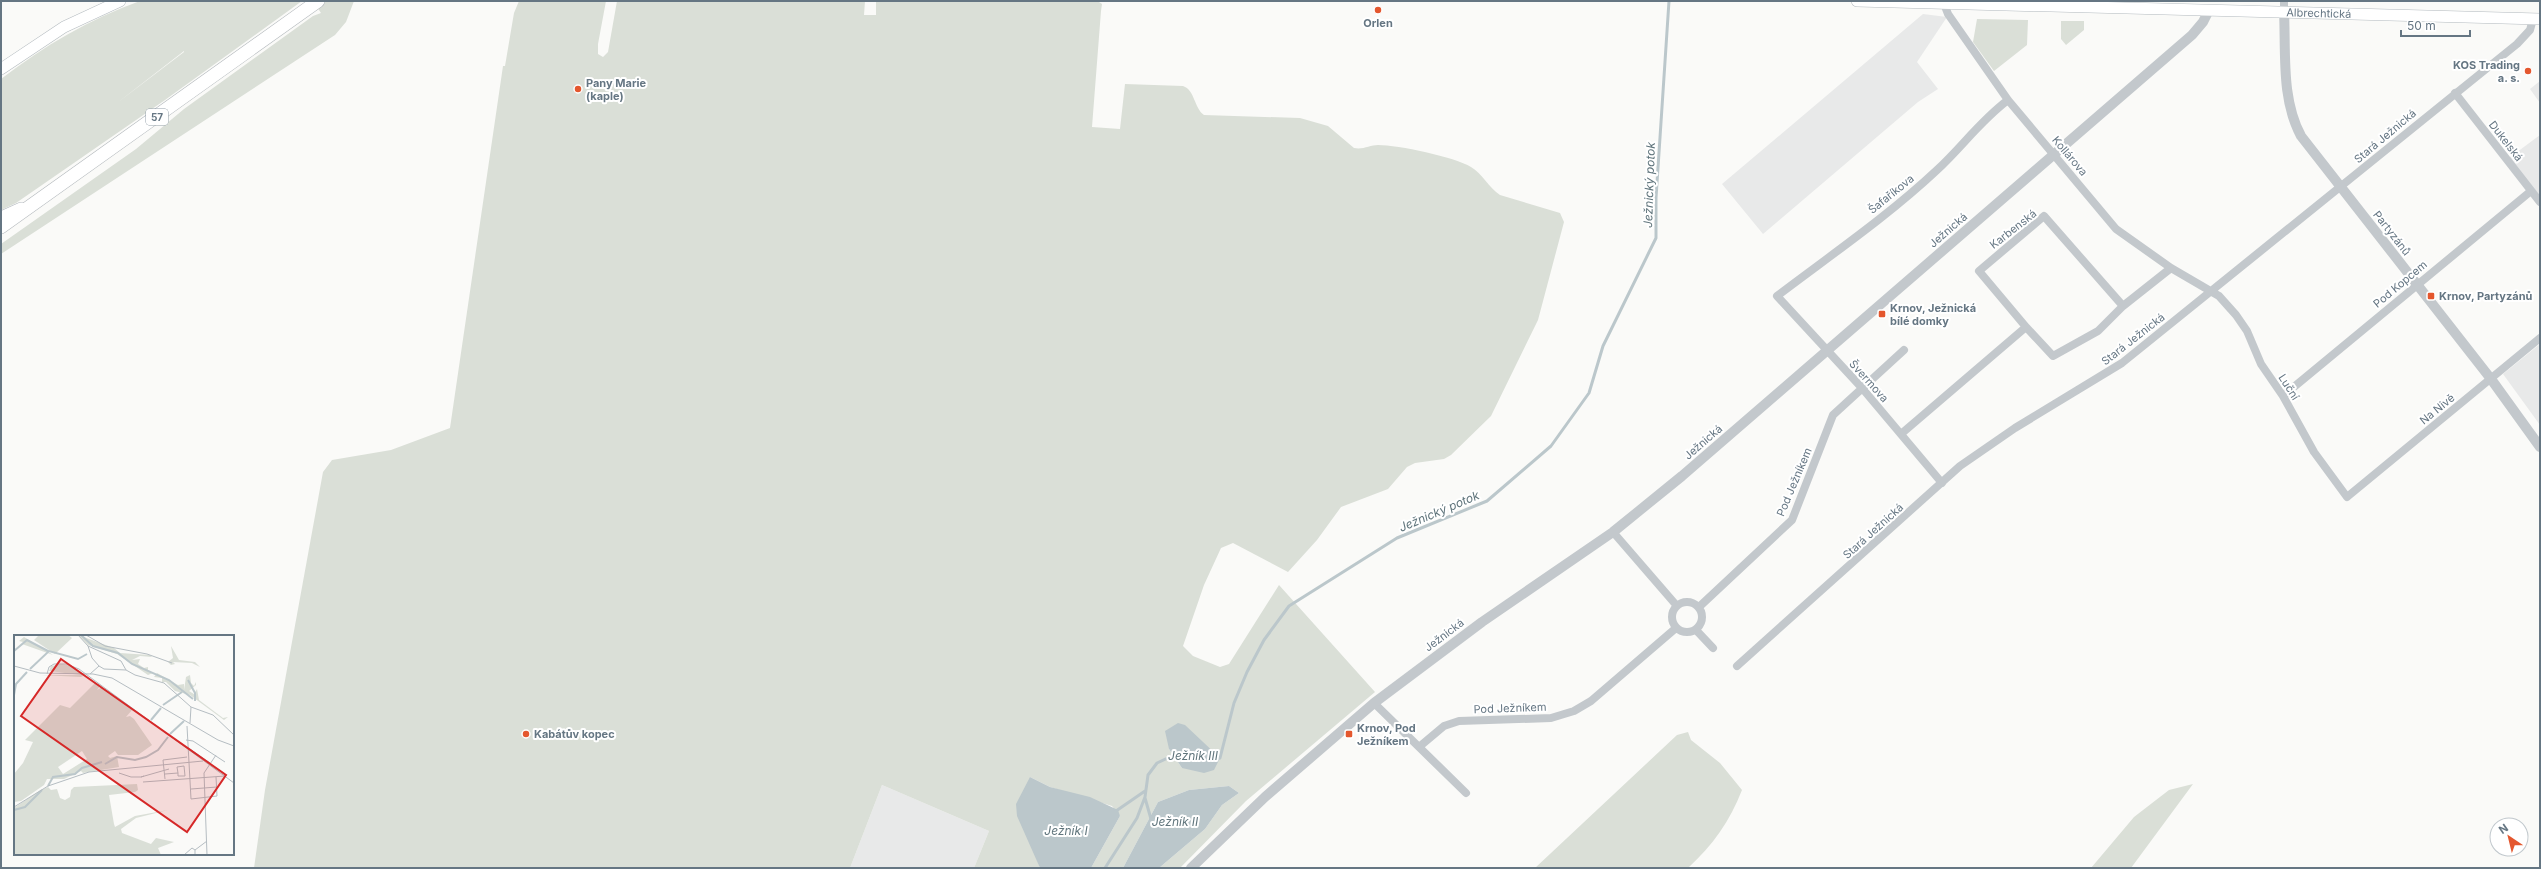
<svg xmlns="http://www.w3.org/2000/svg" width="2541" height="869" font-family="Inter,sans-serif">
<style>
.built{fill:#e8e9e9}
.green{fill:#dadfd7;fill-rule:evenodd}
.water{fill:#bbc7cb}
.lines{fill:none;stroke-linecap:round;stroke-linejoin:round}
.stream{stroke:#bbc7cb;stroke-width:3}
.secondary-casing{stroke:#b3babf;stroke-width:12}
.primary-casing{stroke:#b5babe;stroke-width:14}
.minor{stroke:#c3c8cc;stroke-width:8}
.tertiary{stroke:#c3c8cc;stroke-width:10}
.secondary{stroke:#fff;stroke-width:11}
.primary{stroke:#fff;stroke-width:13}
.poi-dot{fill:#e4572e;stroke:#fff;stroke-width:1.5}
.labels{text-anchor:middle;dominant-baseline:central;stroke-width:4;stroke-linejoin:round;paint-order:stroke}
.shield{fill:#fff;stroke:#939fa8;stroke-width:1}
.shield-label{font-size:10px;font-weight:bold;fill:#657683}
.street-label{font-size:11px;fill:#657683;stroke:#fff}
.poi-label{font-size:11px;font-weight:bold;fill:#657683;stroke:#fff;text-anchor:start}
.water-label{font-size:12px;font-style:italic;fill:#60757c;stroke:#fff}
.inset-river{fill:none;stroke:#bbc7cb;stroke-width:2}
.inset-road{fill:none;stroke:#b5bdc2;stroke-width:1}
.view{fill:#d62828;fill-opacity:0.15;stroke:#d62828;stroke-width:2}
.inset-edge{fill:none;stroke:#657683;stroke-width:2}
</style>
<rect width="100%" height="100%" fill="#fafaf8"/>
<!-- built -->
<path class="built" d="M1923 14 1947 17 1917 62 1938 89 1918 102 1763 234 1722 184Z
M2540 81V103L2530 89Z
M2540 135V196L2509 158Z
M2540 344V425L2503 374Z
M882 785 989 831 974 868H850Z"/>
<!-- green -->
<path class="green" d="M140 1H302L165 100 16 203 1 210V79C44 46 89 19 140 1ZM184 51V52L117 103Z
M313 1H354L346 22 335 35 1 254V244L136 149 184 109 313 16 321 13Z
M519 1H606L598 44V54L603 57 608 52 617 1 1099 2 1102 4 1101 11 1092 127 1120 129 1125 84 1183 86C1195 90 1194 108 1204 115L1300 118 1328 126 1354 148C1363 150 1370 145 1378 145 1398 145 1455 157 1471 167 1482 173 1489 188 1500 195L1560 213 1564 222 1538 320 1491 416 1451 455 1444 459 1415 463 1407 467 1388 489 1341 507 1317 540 1288 572 1233 543 1221 548 1204 585 1183 646 1193 656 1220 667 1229 664 1279 585 1375 692 1246 801 1180 868H1159L1205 829 1222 805 1239 793 1229 786 1189 790 1158 802 1123 868H1091L1120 816 1112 806 1050 787 1030 777 1034 851 1040 868H974L989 831 882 785 850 868H254L265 790 323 472 332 460 391 450 450 428 503 66H505L514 13ZM865 1 876 2V15H864ZM1185 725 1182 768 1169 749Z
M1977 19 2028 20 2027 45 1994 71 1973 42Z
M2061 21H2084V30L2066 45 2061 39Z
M1688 732 1691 740 1720 763 1742 790C1730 821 1713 845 1688 868H1535L1677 735Z
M2193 784 2131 868H2091L2134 817 2169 790Z"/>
<!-- water -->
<path class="water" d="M1178 723 1185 725 1220 758 1214 770 1204 773 1182 768 1169 749 1165 731Z
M1030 777 1050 787 1090 797 1118 810 1120 816 1091 868H1040L1017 816 1016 804Z
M1229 786 1239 793 1222 805 1205 829 1159 868H1123L1158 802 1189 790Z"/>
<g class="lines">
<!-- stream -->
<path class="stream" d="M1217 759 1220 758 1234 703 1247 672 1264 640 1289 606 1397 538 1487 501 1551 446 1589 393 1603 346 1656 238V198L1669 1
M1145 798 1151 819
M1116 811 1145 791
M1105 868 1137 818 1145 797 1148 775 1157 763 1174 755 1178 756"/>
<!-- secondary casing -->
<g class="secondary-casing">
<g id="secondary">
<path id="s1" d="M1857 1 2540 19"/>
<path d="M1 69 64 27 120 1"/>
<path d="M1 217 21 208"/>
</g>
</g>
<!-- primary casing -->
<g class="primary-casing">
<path id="primary" d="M1 227 318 1"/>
</g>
<!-- minor -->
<path class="minor" d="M1943 1 1948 14 2008 100 2116 229 2171 268 2219 296 2236 315 2247 331 2261 364 2283 396 2314 452 2347 497 2540 338
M2284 1V11
M2455 93 2540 202
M2123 306 2171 268
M2283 396 2531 191
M1901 434 2026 327 1979 271 2044 216 2123 306 2098 331 2053 356 2026 327
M1942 483 1862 388 1777 296C1831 255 1888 216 1937 170 1962 147 1980 121 2008 100
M1613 532 1677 606
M1672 617a15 15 0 1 1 30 0a15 15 0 1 1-30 0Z
M1699 607 1792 520 1833 415 1904 350
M1696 630 1713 648
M1737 666 1960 466 2015 428 2122 363 2517 44 2530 30 2533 19
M1374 703 1466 793
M1419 747 1444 726 1459 721 1551 718 1574 711 1591 701 1676 628"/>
<!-- tertiary -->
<path class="tertiary" d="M2284 11C2286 53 2281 99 2301 136L2491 379 2540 447
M1191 868 1265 797 1374 703 1482 622 1613 532 1682 476 2192 35 2203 22 2209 10"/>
<!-- secondary -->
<use href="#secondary" class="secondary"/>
<!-- primary -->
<use href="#primary" class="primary"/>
</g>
<!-- markers -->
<g class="poi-dot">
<circle cx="1378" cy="10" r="4"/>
<circle cx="2528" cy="71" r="4"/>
<circle cx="578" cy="89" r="4"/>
<rect x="2427" y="292" width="8" height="8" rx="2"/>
<rect x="1878" y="310" width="8" height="8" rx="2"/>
<circle cx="526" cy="734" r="4"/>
<rect x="1345" y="730" width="8" height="8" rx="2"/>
</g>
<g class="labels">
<!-- shield labels -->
<rect class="shield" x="146" y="109" width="22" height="16" rx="3"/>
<g class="shield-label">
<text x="157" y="117">57</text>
</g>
<!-- street labels -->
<g class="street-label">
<text stroke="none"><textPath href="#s1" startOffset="462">Albrechtická</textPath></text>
<text transform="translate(2385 136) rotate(-40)">Stará Ježnická</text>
<text transform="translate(2506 141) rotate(52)">Dukelská</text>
<text transform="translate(2070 156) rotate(50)">Kollárova</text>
<text transform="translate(1891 194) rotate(-39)">Šafaříkova</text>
<text transform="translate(2013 229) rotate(-38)">Karbenská</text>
<text transform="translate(1948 230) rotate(-41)">Ježnická</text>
<text transform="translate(2392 233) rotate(52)">Partyzánů</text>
<text transform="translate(2400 284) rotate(-40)">Pod Kopcem</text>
<text transform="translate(2133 339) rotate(-38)">Stará Ježnická</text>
<text transform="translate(1869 381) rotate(48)">Švermova</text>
<text transform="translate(2289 387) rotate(57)">Luční</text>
<text transform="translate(2437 409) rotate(-39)">Na Nivě</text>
<text transform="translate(1703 442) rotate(-41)">Ježnická</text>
<text transform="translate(1794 482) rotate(-67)">Pod Ježníkem</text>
<text transform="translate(1873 531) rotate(-42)">Stará Ježnická</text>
<text transform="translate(1444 635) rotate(-37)">Ježnická</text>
<text transform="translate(1510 708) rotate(-2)">Pod Ježníkem</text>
</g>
<!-- poi labels -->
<g class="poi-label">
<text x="1378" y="23" text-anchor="middle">Orlen</text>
<text x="2520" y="65" text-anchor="end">KOS Trading<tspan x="2520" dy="13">a. s.</tspan></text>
<text x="586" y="83">Pany Marie<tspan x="586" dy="13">(kaple)</tspan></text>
<text x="2439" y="296">Krnov, Partyzánů</text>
<text x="1890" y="308">Krnov, Ježnická<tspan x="1890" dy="13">bílé domky</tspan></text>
<text x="1357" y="728">Krnov, Pod<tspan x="1357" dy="13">Ježníkem</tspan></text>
<text x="534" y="734">Kabátův kopec</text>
</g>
<!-- water labels -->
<g class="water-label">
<text transform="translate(1649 185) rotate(-88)">Ježnický potok</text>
<text transform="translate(1439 511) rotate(-23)">Ježnický potok</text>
<text x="1193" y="755">Ježník III</text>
<text x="1175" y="821">Ježník II</text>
<text x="1066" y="830">Ježník I</text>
</g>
</g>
<!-- overview -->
<g transform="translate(14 635)">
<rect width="220" height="220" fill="#fafaf8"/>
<path d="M25 0H54L58 3 41 19 20 5ZM64 0 100 13 106 18 136 20 138 22 126 21 118 25 126 24 124 29 130 33 134 32V35L139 38 134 40 103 19 74 10ZM10 2 33 16 39 20 8 9 9 7 5 6ZM157 11 165 25 181 27 186 32 178 28 159 27 161 29 157 30 154 27 159 23ZM48 29 58 31 71 40 67 42 26 40H67L35 36 37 31ZM143 38 164 50 170 49V55L172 42 176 40 177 48 180 51 182 47V50L175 56 180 59 183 54 185 65 209 83 214 82 210 85 176 60 161 56 152 47H148V43L140 42ZM81 48 87 50 83 55 88 52 118 75 112 82 116 81 120 84 138 110 124 120H104L101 116 94 121 96 123 103 121 105 132 69 138 67 136 50 144H33L30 150 7 166 0 167V139L9 128 19 107 11 105 46 70 56 73ZM68 116 73 124 49 139 44 132ZM123 149 124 155 121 157 95 160 100 189 101 192 121 181 154 175 122 183 107 194 108 198 137 209 142 203 160 207 144 213 147 220H0V173L25 156 34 152 37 155 43 154 46 163 51 165 56 162 57 155 60 152Z" fill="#dadfd7" fill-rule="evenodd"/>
<path class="inset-river" d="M67 0 79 11 104 18 118 29 155 45 179 64M0 16 13 5 34 16M16 34 35 16 64 24 73 19M174 45 181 58V66M0 60 2 49 13 37M149 70 168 57M137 85 147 73M156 99 170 86M91 129 103 122 121 125 132 122 144 115 154 102M34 151 39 142 61 139 68 133 88 127M0 175 11 172 28 155"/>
<path class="inset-road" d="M64 0 74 11 78 23 85 31 76 39M72 0 91 11 133 19 158 28M74 11 107 26 112 35 121 40 150 48 177 72 199 80 220 100M0 31 26 38 79 39 98 43 204 105 220 111M85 31 90 34 112 35M33 39 35 32 40 29H52L65 34 220 148M176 88 177 72M173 91 177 164 203 161 202 142M172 105 179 106 211 127M173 112 196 128M105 138 117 142H127M151 139 164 138 163 132 170 131 171 141H164V138M130 141 127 142 155 134M151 144 149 125 173 122M129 147 211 141M177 154 203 152M0 172 34 151 75 137 189 126M170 220 178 213 181 215M181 220V215L193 206M193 220 190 138 202 120"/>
<path class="view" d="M47 24 212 140 173 197 7 81Z"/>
<rect width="220" height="220" class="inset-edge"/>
</g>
<!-- border -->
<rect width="2541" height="869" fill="none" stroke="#657683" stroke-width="4"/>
<!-- north arrow -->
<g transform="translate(2509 837) rotate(325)"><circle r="19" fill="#ffffff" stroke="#c1c8cd"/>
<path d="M0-3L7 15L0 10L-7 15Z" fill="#e4572e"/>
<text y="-6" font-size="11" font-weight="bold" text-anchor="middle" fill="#657683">N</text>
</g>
<!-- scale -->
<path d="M2401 30v6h69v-6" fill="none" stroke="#657683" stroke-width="2"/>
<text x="2407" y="30" font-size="12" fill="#657683" stroke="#ffffff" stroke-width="3" paint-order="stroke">50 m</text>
</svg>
